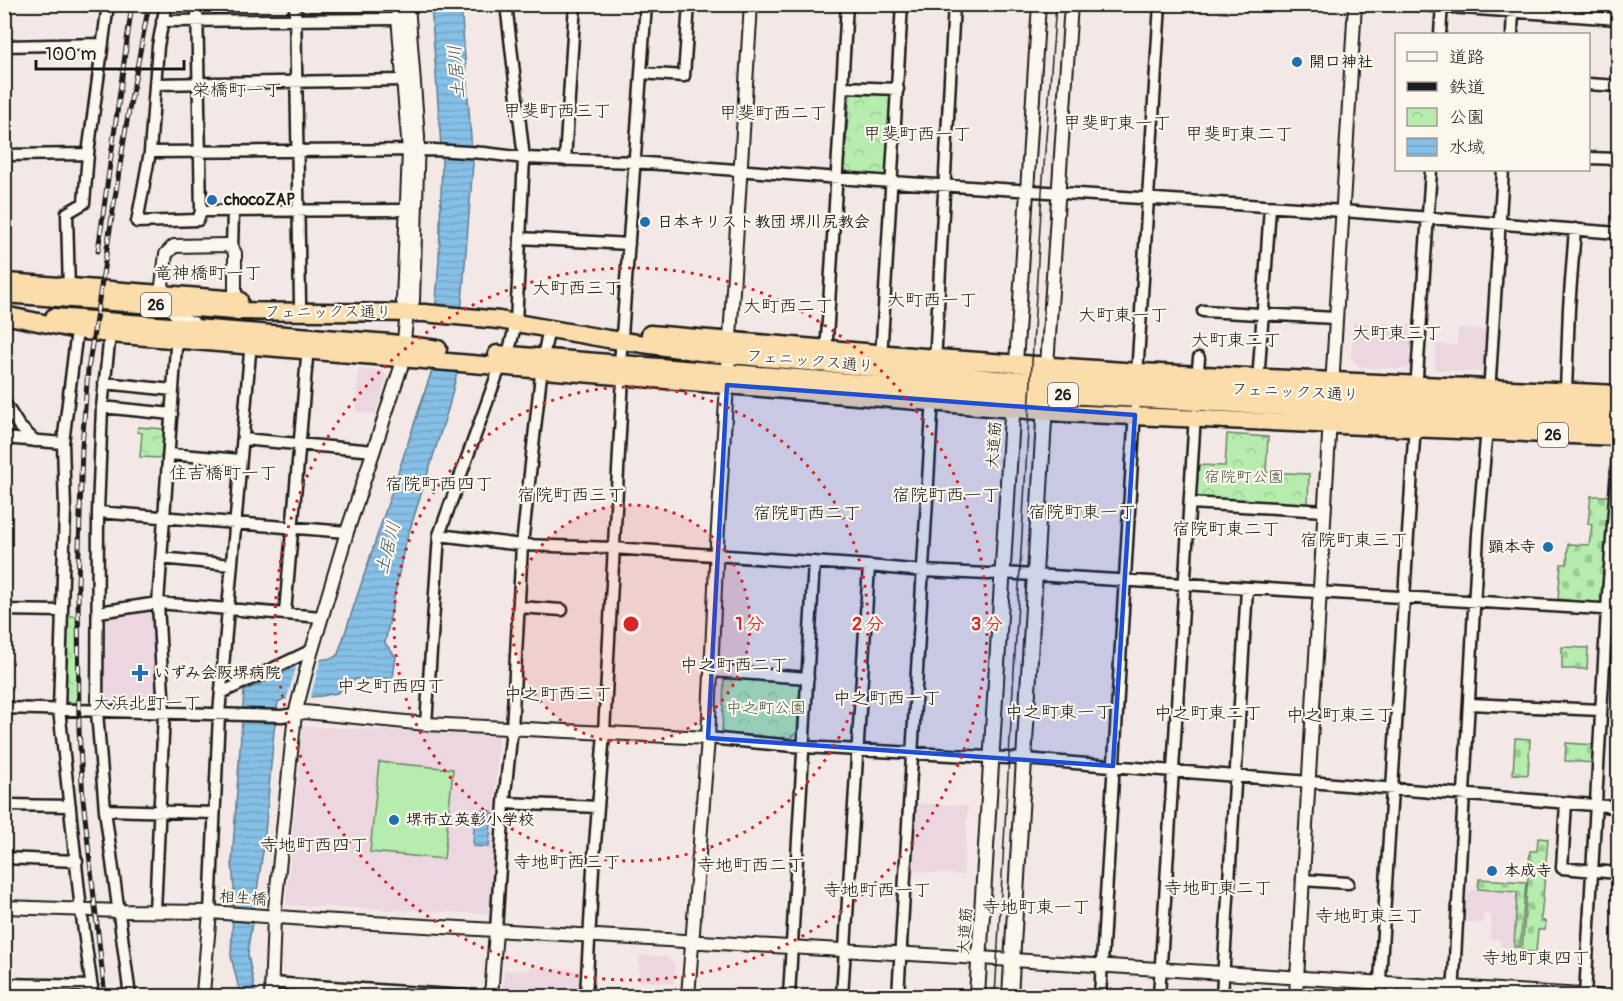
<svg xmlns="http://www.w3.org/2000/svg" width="1623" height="1001" font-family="Pangolin,'Klee One',sans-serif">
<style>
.built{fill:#ecd6df}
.industrial{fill:url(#industrial-furrows)}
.cemetery{fill:url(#cemetery-stones);stroke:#698465;stroke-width:1.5}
.park{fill:url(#park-crowns);stroke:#698465;stroke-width:1.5}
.garden{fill:#b6ecae;stroke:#698465;stroke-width:1.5}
.water{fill:url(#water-rules);stroke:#5c7e95;stroke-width:1.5}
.pier{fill:#f4e8e6}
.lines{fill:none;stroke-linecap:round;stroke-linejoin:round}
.minor-casing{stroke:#1c1c1c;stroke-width:15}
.tertiary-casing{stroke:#1c1c1c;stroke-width:16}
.secondary-casing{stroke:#1c1c1c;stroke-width:18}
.trunk-casing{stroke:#1c1c1c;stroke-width:21}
.minor{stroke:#fbf7ec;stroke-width:10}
.tertiary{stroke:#fbf7ec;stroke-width:12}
.secondary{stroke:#fbf7ec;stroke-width:14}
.trunk{stroke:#fbddab;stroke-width:16}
.tram{stroke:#1c1c1c;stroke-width:1.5}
.rail-casing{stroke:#1c1c1c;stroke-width:5}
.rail{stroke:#fbf7ec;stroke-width:3;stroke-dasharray:9;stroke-linecap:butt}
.marked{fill:#1d4ed8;fill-opacity:0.2;stroke:#1d4ed8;stroke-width:4.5;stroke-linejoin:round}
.ring{fill:none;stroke:#d62828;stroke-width:3;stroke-dasharray:3 6}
.poi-dot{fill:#1f6fb2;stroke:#fbf7ec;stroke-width:2}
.labels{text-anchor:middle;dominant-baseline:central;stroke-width:4.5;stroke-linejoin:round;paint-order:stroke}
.shield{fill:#fbf7ec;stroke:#5f5e5a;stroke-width:1.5}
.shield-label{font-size:15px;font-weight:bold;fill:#1c1c1c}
.poi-label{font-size:16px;font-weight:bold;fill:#1c1c1c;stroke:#fbf7ec;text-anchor:start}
.street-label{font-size:16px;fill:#1c1c1c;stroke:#fbf7ec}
.park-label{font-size:16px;fill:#4a5a48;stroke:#fbf7ec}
.water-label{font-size:18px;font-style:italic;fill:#415563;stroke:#fbf7ec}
.neighbourhood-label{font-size:18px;fill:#1c1c1c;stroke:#fbf7ec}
.centre{fill:#d62828;stroke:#fbf7ec;stroke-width:3}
.ring-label{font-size:18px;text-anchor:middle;font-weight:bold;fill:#d62828;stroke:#fbf7ec;stroke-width:4.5;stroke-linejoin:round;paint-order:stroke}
</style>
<defs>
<pattern id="industrial-furrows" width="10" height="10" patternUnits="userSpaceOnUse" patternTransform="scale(1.5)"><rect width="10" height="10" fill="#ecd6df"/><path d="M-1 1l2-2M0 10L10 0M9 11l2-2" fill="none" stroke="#cab7bf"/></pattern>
<pattern id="cemetery-stones" width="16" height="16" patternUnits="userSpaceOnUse" patternTransform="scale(1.5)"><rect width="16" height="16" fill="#b6ecae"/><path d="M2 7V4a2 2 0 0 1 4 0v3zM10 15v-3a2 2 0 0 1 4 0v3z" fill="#9cca95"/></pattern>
<pattern id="park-crowns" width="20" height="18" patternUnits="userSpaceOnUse" patternTransform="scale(1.5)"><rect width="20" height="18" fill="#b6ecae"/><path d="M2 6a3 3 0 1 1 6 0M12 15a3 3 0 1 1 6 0" fill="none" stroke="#9cca95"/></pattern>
<pattern id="water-rules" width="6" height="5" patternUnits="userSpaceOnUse" patternTransform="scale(1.5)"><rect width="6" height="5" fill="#87c0e6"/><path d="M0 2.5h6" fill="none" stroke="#74a4c5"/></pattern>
</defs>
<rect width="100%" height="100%" fill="#f4e8e6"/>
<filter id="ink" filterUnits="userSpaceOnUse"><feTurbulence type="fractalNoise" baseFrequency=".0167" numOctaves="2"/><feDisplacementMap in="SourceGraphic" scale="12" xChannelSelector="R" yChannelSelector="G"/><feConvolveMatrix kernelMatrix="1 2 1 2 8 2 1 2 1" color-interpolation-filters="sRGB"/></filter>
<g filter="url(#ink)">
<!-- built -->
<path class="built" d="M1353 322 1417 325 1415 369 1359 367 1351 358Z
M1458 328 1489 330 1487 372 1435 370 1436 344 1457 345Z
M358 369 383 371 387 377 375 414 356 412Z
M148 607 154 613 161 704 157 708 107 707 103 703V617Z
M303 726 498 736 491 914 286 905Z
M916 803 968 806 963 875 911 871Z
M1468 890 1515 893 1513 948 1500 947 1501 940 1490 939 1492 915 1483 914V923L1465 922Z
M640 955 667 957 675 965 673 983 638 981Z
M530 967 583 970 581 996H553V994L503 991 504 970 529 971Z"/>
<!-- industrial -->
<path class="industrial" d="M286 990 401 996H286Z"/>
<!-- cemetery -->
<path class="cemetery" d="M1591 496H1609L1603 601 1600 604 1558 599 1561 564H1567L1568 544 1589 545 1592 525 1588 524Z
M1562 647 1588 648 1587 669H1562Z
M1515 738 1530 739 1528 775 1513 774Z
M1566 743 1596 745 1595 763 1565 761Z
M1538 838 1548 839 1541 920 1546 922 1545 930H1538L1536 952 1522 951 1530 851H1537Z
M1479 879 1526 882 1520 947H1514L1517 892 1478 889Z"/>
<!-- park -->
<path class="park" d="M850 92 891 93 894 95 888 171 884 175 848 173 844 167Z
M138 427 164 429 161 458 140 457 142 433 137 432Z
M1227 434 1268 437 1266 472 1309 474 1308 504 1198 498 1195 494 1197 465 1225 466Z
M68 616H80V703L65 702 62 700 65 619Z
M726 677 797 682 800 686 797 732 790 738 722 735 724 680Z"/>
<!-- garden -->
<path class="garden" d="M379 762 453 769 444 859 370 852Z"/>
<!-- water -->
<path class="water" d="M431 5H461L473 164 456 377 449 406 404 548 385 643 396 657 393 678 356 679 337 693 322 696 284 699 278 702 274 731 264 845 249 942 248 955 256 996H239L238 985 231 956 234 889 232 862 244 691 282 674 298 663 333 658 338 654 431 373 439 259 442 160Z
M475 810 492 811 489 847 473 846Z"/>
<!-- pier -->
<path class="pier" d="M432 305 466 308 460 373 429 370Z
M321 658 310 699 286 701 298 661Z"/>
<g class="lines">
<!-- minor casing -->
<g class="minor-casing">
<path id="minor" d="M166 4 158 46 150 152 137 222 198 220 201 211 197 4
M295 4 300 304
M1407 4 1618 19
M162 21 398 19
M1440 34 1442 4
M1512 34 1513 4
M4 46 103 44
M641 73 684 76 689 4
M155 84 403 80
M1588 84 1618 86
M843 87 898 89
M150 152 434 150 484 153 524 158 634 162 891 182 1343 211 1618 233
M4 155 88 154
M1588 158 1618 159
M565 160 575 4
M201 211 406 210
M520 238 629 244
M232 248 233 212
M69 292 67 213 84 203 88 154 108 4
M1203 311 1335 318
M77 330 63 443 65 510 59 709 81 910 93 996
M110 334 102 407 98 512 97 712 105 810 130 996
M826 355 847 4
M881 358 902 4
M935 364 954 4
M1137 376 1160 4
M1197 379 1199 358
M104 383 173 390
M1258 383 1270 207
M1416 391 1431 170
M1566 391 1569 308 1575 229
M1489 394 1503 170
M4 402 19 426 35 441
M102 407 172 414
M4 438 63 443
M243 439 374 451
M169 454 240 460
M1190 503 1325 511
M98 512 347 532
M439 535 522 545 613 548 869 566 923 571 988 574 1002 573 1618 610
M161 558 231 565
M519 607 562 610
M4 610 62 611
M99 612 158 603 321 617
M285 613 308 346
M712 671 808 678
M221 693 312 650
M1470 704 1601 710
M4 708 282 716 295 714
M426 724 439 535 497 375 508 354 516 323 524 158 506 4
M708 738 804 747 1025 759 1618 807
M504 803 598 807
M1566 803 1562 868 1618 873
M4 805 70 806
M105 810 214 813
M4 858 77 861
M1302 880 1348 883
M155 911 164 713 158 603 177 333
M210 912 219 714 251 341
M496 931 504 803 512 729 522 545 543 357 549 328
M271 983 466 996
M4 984 92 986
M586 996 593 869 604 733 623 377 620 364 646 4
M789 996 814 562
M842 996 869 566
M898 996 933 396
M1100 996 1135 410
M1159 996 1195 415
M1222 996 1247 589
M1379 996 1415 423
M1453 996 1478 534 1487 428
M1585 996 1607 609 1618 454"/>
</g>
<!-- tertiary casing -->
<g class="tertiary-casing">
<path id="tertiary" d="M397 4 409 151 403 301 407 313
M193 323C176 320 169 306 161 293L166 254 174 246 227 245 232 248 235 253V300
M1016 363 1039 4
M1047 366 1071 4
M1332 387 1355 4
M295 714 305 712 426 724 708 738
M4 907 120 911 210 912 320 920 979 958 1598 996
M205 996 203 993 210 912
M271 996 274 917 295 714 309 660 347 532 401 367 407 313 413 301 418 137 408 4
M491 996 496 931
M688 996 708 738 717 544 751 4
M1296 996 1330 419"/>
</g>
<!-- secondary casing -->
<g class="secondary-casing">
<path id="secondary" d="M977 996 1013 400
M1010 996 1045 404"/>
</g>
<!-- trunk casing -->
<g class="trunk-casing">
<path id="trunk" d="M7 282 239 300
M4 294 235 311 424 313 499 320 608 339 708 353 998 379 1618 408
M4 315 77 330 110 334 1063 413 1618 437
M54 317 390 343 438 349
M650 334 936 358 1138 372 1618 394
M497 354 997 394 1063 395 1618 424"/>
</g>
<!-- minor -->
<use href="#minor" class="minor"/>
<!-- tertiary -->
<use href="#tertiary" class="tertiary"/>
<!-- secondary -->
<use href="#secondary" class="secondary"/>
<!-- trunk -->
<use href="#trunk" class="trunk"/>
<!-- tram -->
<path class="tram" d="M995 996 1042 192 1056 4"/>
<!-- rail casing -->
<g class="rail-casing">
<path id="rail" d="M98 251 132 4
M105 996 83 799 79 729 78 584 82 446 88 370 127 121 149 4"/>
</g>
<!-- rail -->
<use href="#rail" class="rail"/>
</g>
</g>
<!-- marked area -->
<path class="marked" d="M727 385 1135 415 1113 766 708 738Z"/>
<!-- distance rings -->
<circle cx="631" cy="624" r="119" fill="#d62828" fill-opacity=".12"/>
<g class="ring">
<circle cx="631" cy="624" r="119"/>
<circle cx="631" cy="624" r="237"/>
<circle cx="631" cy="624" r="356"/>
</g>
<!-- markers -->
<g class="poi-dot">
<circle cx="1297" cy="62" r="6"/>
<circle cx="212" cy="200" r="6"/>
<circle cx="645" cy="222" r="6"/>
<circle cx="1548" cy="547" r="6"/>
<path d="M137 664h6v6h6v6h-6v6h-6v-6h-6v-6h6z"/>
<circle cx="394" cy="820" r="6"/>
<circle cx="1492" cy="871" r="6"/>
</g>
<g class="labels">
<!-- shield labels -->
<g class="shield">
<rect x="141" y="293" width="30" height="24" rx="4.5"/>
<rect x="1048" y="383" width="30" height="24" rx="4.5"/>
<rect x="1538" y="423" width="30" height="24" rx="4.5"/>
</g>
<g class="shield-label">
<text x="156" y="305">26</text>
<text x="1063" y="395">26</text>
<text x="1553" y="435">26</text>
</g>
<!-- poi labels -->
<g class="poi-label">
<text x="1309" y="62">開口神社</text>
<text x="224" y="200">chocoZAP</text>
<text x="657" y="222">日本キリスト教団 堺川尻教会</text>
<text x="1536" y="547" text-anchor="end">顕本寺</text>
<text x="154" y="673">いずみ会阪堺病院</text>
<text x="406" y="820">堺市立英彰小学校</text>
<text x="1504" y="871">本成寺</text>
</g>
<!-- street labels -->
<g class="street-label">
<text x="328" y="312">フェニックス通り</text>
<text transform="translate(810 361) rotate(5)">フェニックス通り</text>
<text transform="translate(1295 392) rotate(3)">フェニックス通り</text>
<text transform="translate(994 445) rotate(-86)">大道筋</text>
<text transform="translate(243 898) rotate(4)">相生橋</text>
<text transform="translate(965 931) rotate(-86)">大道筋</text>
</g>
<!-- park labels -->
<g class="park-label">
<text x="1244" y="477">宿院町公園</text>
<text x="766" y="708">中之町公園</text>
</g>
<!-- water labels -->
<g class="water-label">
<text transform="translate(457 72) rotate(-94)">土居川</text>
<text transform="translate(388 548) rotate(-76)">土居川</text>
</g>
<!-- neighbourhood labels -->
<g class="neighbourhood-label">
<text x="237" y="90">栄橋町一丁</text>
<text x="557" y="111">甲斐町西三丁</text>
<text x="773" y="113">甲斐町西二丁</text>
<text x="1117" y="123">甲斐町東一丁</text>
<text x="917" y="134">甲斐町西一丁</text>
<text x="1239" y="134">甲斐町東二丁</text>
<text x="208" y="273">竜神橋町一丁</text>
<text x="577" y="288">大町西三丁</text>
<text x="932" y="300">大町西一丁</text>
<text x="788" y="306">大町西二丁</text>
<text x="1123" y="315">大町東一丁</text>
<text x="1397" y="333">大町東三丁</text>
<text x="1236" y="340">大町東二丁</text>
<text x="223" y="473">住吉橋町一丁</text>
<text x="439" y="484">宿院町西四丁</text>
<text x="571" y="495">宿院町西三丁</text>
<text x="946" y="495">宿院町西一丁</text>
<text x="1082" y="512">宿院町東一丁</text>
<text x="807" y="513">宿院町西二丁</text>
<text x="1226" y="529">宿院町東二丁</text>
<text x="1354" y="540">宿院町東三丁</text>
<text x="734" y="665">中之町西二丁</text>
<text x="391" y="686">中之町西四丁</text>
<text x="558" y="694">中之町西三丁</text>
<text x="887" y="698">中之町西一丁</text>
<text x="147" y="703">大浜北町一丁</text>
<text x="1059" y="712">中之町東一丁</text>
<text x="1208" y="713">中之町東二丁</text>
<text x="1340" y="715">中之町東三丁</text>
<text x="314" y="845">寺地町西四丁</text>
<text x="567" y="862">寺地町西三丁</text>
<text x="751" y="865">寺地町西二丁</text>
<text x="1218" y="888">寺地町東二丁</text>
<text x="877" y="890">寺地町西一丁</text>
<text x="1036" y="907">寺地町東一丁</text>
<text x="1369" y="916">寺地町東三丁</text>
<text x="1536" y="958">寺地町東四丁</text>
</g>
</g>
<circle cx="631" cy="624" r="9" class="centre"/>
<g class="ring-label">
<text x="750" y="630">1 分</text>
<text x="868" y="630">2 分</text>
<text x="987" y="630">3 分</text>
</g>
<!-- margin -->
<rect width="1623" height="1001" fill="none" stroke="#fbf7ec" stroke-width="24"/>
<rect x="12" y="12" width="1599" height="977" fill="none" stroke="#1c1c1c" stroke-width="2" filter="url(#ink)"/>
<!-- legend -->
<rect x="1395" y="33" width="195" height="138" fill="#fbf7ec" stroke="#a29f99" stroke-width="1.5"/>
<rect x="1407" y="52" width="30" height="9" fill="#fbf7ec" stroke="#a29f99" stroke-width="1.5"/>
<text x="1449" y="63" font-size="18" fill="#1c1c1c">道路</text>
<rect x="1407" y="82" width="30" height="9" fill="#1c1c1c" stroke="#a29f99" stroke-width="1.5"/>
<text x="1449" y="93" font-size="18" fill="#1c1c1c">鉄道</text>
<rect x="1407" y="108" width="30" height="18" fill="url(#park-crowns)" stroke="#a29f99" stroke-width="1.5"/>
<text x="1449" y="123" font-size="18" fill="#1c1c1c">公園</text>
<rect x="1407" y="138" width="30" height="18" fill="url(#water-rules)" stroke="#a29f99" stroke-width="1.5"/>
<text x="1449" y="153" font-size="18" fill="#1c1c1c">水域</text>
<!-- scale -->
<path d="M36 60v9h148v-9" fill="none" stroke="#1c1c1c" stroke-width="3"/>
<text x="45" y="60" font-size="18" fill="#1c1c1c" stroke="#fbf7ec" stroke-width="4.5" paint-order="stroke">100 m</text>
</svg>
